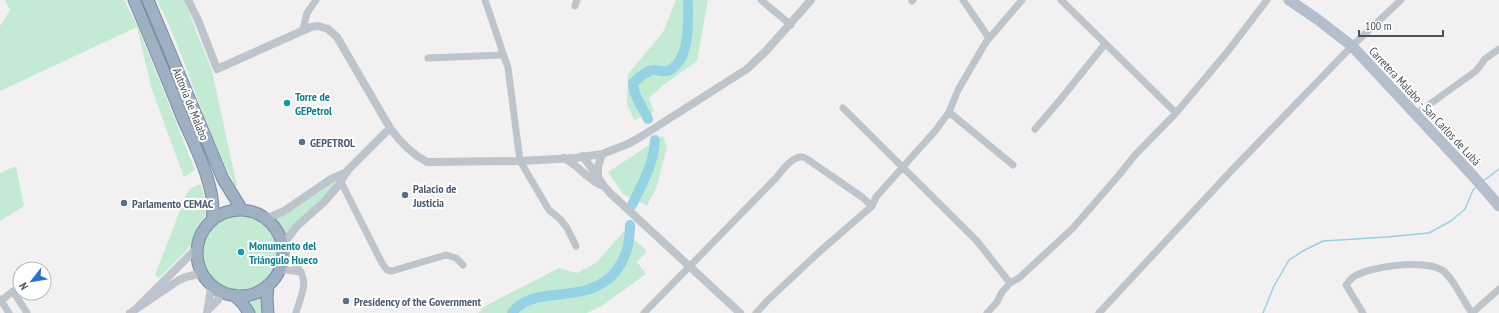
<svg xmlns="http://www.w3.org/2000/svg" width="1499" height="313" font-family="'PT Sans Narrow',sans-serif">
<style>
.green{fill:#c3ebd3}
.lines{fill:none;stroke-linecap:round;stroke-linejoin:round}
.stream{stroke:#95d2e4;stroke-width:1.5}
.river{stroke:#95d2e4;stroke-width:10}
.trunk-casing{stroke:#788da5;stroke-width:13}
.minor{stroke:#bdc4cb;stroke-width:7}
.tertiary{stroke:#bdc4cb;stroke-width:8}
.primary{stroke:#b3bfcc;stroke-width:11}
.trunk{stroke:#a0b0c3;stroke-width:11}
.culture-dot{fill:#0f9aa8;stroke:#fff;stroke-width:1.5}
.service-dot{fill:#5c6f8a;stroke:#fff;stroke-width:1.5}
.labels{text-anchor:middle;dominant-baseline:central;stroke-width:4;stroke-linejoin:round;paint-order:stroke}
.culture-label{font-size:12px;font-weight:bold;fill:#0d838f;stroke:#fff;text-anchor:start}
.street-label{font-size:12px;fill:#4a535c;stroke:#fff}
.service-label{font-size:12px;font-weight:bold;fill:#4e5e75;stroke:#fff;text-anchor:start}
</style>
<rect width="100%" height="100%" fill="#f2f0f0"/>
<!-- green -->
<path class="green" d="M5 0H124L138 27 195 170 184 177 152 90 137 27 0 91V26L10 10Z
M157 0H184L212 71 237 186H235C224 163 213 140 204 116 189 77 176 37 157 0Z
M676 0H708L697 61 662 86 649 98 654 112 634 120 627 104 628 74 663 32Z
M663 136 667 147 657 186 647 206 623 194 608 172Z
M16 166 24 206 0 221V173Z
M339 178C325 201 299 214 285 237L283 230 272 217Z
M201 184 207 209 204 218 197 226 193 242 186 251 159 278 155 275 186 195 191 188Z
M203 253a37 37 0 1 1 74 0a37 37 0 1 1-74 0Z
M624 231 647 251 637 262 646 274 603 305 587 313H478L485 306 559 268 577 273 596 263Z
M260 296 263 313H255L249 300Z"/>
<g class="lines">
<!-- stream -->
<path class="stream" d="M1483 181 1499 169
M1263 313 1274 286 1289 260 1303 251 1323 241 1387 237 1429 233 1451 221 1465 209 1473 190 1477 186"/>
<!-- river -->
<path class="river" d="M648 119C643 107 633 96 633 83 639 78 647 70 654 70 660 70 664 73 670 70 691 58 688 20 688 0
M632 205C642 184 654 164 655 140
M512 313C535 282 586 308 616 271 627 257 630 242 630 225"/>
<!-- trunk casing -->
<g class="trunk-casing">
<path id="trunk" d="M134 0C151 39 167 79 183 119 195 146 218 191 212 220
M148 0 223 179 242 210
M197 253a43 43 0 1 1 86 0a43 43 0 1 1-86 0Z
M234 295 243 304 249 313
M268 313 267 298 268 285"/>
</g>
<!-- minor -->
<path class="minor" d="M485 0 508 68 520 161 549 210 560 219 567 228 576 246
M761 0 791 25
M963 0 989 38
M1061 0 1176 113
M912 1 913 0
M575 6 577 0
M303 29 307 13 316 0
M428 58 503 55
M843 108 977 241 1010 283
M949 112 1013 165
M1416 114 1476 71 1485 59 1499 49
M1035 129 1060 100 1105 44
M341 182 382 263 387 270 392 271 446 255 456 258 463 265
M283 252C288 258 294 263 298 268 310 282 300 298 296 313
M279 272 286 270 301 272
M0 299 9 313
M1 301 13 291 27 313
M644 313 776 178C783 169 796 151 807 159L862 197 872 206
M756 313 768 300 817 254 872 206 876 197 935 131 949 112 958 90 986 42 1022 0
M987 313 997 302 1002 292 1010 283 1019 278 1073 228 1119 175 1135 155 1176 113 1228 51 1267 0
M1099 313 1231 171 1352 46 1401 0
M1363 313 1346 285C1348 283 1350 280 1352 278 1367 266 1425 259 1442 270 1453 277 1463 301 1472 313
M1472 313 1499 289"/>
<!-- tertiary -->
<path class="tertiary" d="M188 0 198 20 217 69 311 27 318 26 328 29 337 37 390 128 347 171 338 186 323 203 297 226 282 246
M390 128C400 142 412 154 427 162L520 161 575 158 602 154 628 144 642 136 747 69 766 51 811 0
M583 156 604 186 610 193 740 313
M564 158C578 165 587 179 601 185
M598 177V167L602 154
M266 219 284 211 331 179 347 172
M137 308 197 248
M208 310 218 300 221 291
M130 313 179 280 186 277 203 273
M207 313 210 295 211 284"/>
<!-- primary -->
<path class="primary" d="M1289 0 1317 19 1352 46 1474 177 1499 206"/>
<!-- trunk -->
<use href="#trunk" class="trunk"/>
</g>
<!-- markers -->
<g class="culture-dot">
<circle cx="287" cy="103" r="4"/>
<circle cx="241" cy="252" r="4"/>
</g>
<g class="service-dot">
<circle cx="302" cy="142" r="4"/>
<circle cx="405" cy="195" r="4"/>
<circle cx="124" cy="203" r="4"/>
<circle cx="346" cy="301" r="4"/>
</g>
<g class="labels">
<!-- culture labels -->
<g class="culture-label">
<text x="295" y="96">Torre de<tspan x="295" dy="14">GEPetrol</tspan></text>
<text x="249" y="245">Monumento del<tspan x="249" dy="14">Triángulo Hueco</tspan></text>
</g>
<!-- street labels -->
<g class="street-label">
<text transform="translate(191 104) rotate(68)">Autovía de Malabo</text>
<text transform="translate(1425 106) rotate(47)">Carretera Malabo - San Carlos de Lubá</text>
</g>
<!-- service labels -->
<g class="service-label">
<text x="310" y="142">GEPETROL</text>
<text x="413" y="188">Palacio de<tspan x="413" dy="14">Justicia</tspan></text>
<text x="132" y="203">Parlamento CEMAC</text>
<text x="354" y="301">Presidency of the Government</text>
</g>
</g>
<!-- north arrow -->
<g transform="translate(32 281) rotate(239)"><circle r="19" fill="#ffffff" stroke="#b7babe"/>
<path d="M0-3L7 15L0 10L-7 15Z" fill="#2b71d1"/>
<text y="-6" font-size="11" font-weight="bold" text-anchor="middle" fill="#4a535c">N</text>
</g>
<!-- scale -->
<path d="M1359 30v6h84v-6" fill="none" stroke="#4a535c" stroke-width="2"/>
<text x="1365" y="30" font-size="12" fill="#4a535c" stroke="#ffffff" stroke-width="3" paint-order="stroke">100 m</text>
</svg>
